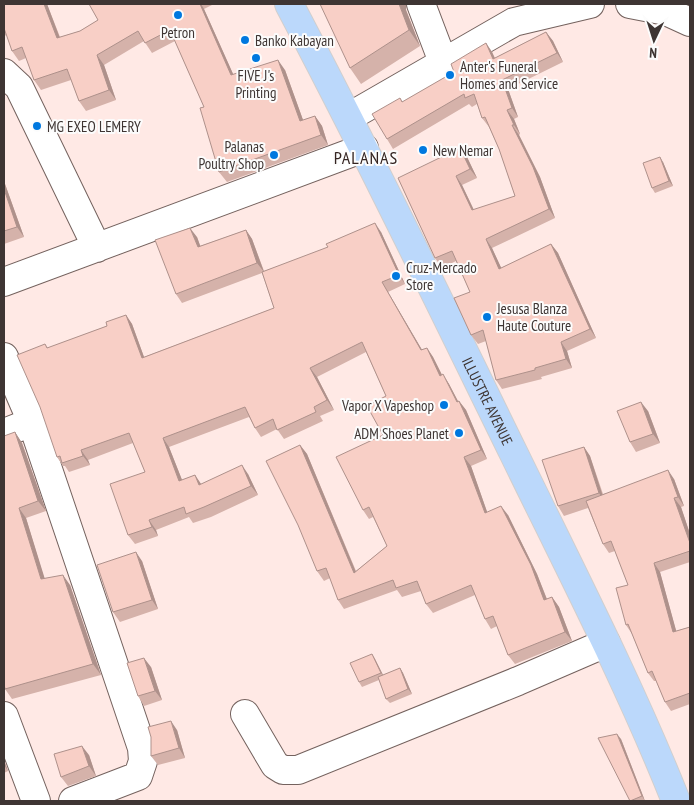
<svg xmlns="http://www.w3.org/2000/svg" width="694" height="805" font-family="'PT Sans Narrow',sans-serif">
<style>
.lines{fill:none;stroke-linecap:round;stroke-linejoin:round}
.minor-casing{stroke:#74625e;stroke-width:30}
.major-casing{stroke:#d1cfce;stroke-width:30}
.minor{stroke:#fff;stroke-width:28}
.major{stroke:#bbd8fb;stroke-width:28}
.wall{fill:#d5b2aa}
.shaded-wall{fill:#ae918b}
.building{fill:#f8cfc6;stroke:#ae918b}
.poi-dot{fill:#0078df;stroke:#fcfcfc;stroke-width:2}
.labels{text-anchor:middle;dominant-baseline:central;stroke-width:4;stroke-linejoin:round;paint-order:stroke}
.poi-label{font-size:15px;fill:#3e3533;stroke:#fcfcfc;text-anchor:start}
.street-label{font-size:15px;fill:#3e3533;stroke:#fcfcfc}
.quarter-label{font-size:18px;letter-spacing:1px;fill:#342421;stroke:#fcfcfc}
</style>
<rect width="100%" height="100%" fill="#ffe9e5"/>
<g class="lines">
<!-- minor casing -->
<g class="minor-casing">
<path id="minor" d="M421 4 443 62
M630 4 666 11 690 22
M4 73 19 87 97 248
M349 117 514 22 590 4
M4 282 364 148
M4 357 32 422 142 748 143 761 138 776 73 801
M4 433 32 422
M245 714 275 765 283 770H298L518 681 606 643
M4 716 36 801"/>
</g>
<!-- major casing -->
<g class="major-casing">
<g id="major">
<path id="s1" d="M289 4C367 152 440 303 514 454 570 569 629 683 676 801"/>
</g>
</g>
<!-- minor -->
<use href="#minor" class="minor"/>
<!-- major -->
<use href="#major" class="major"/>
</g>
<!-- wall -->
<path class="wall" d="M4 4H47L60 37 80 31 98 20 89 4H214L204 9 233 74 285 70 303 120 315 116 322 126 328 145 227 182 219 172 204 107 175 41 152 53 144 41 104 65 116 100 86 111 79 101 71 80 41 90 34 80 26 58 19 61 12 51 7 35 4 36Z
M406 10 420 46 361 84 350 68Z
M546 32 553 41 563 62 508 89 518 117 514 119 520 134 519 135 540 177 555 218 492 248 501 268 551 244 558 253 596 338 567 351 572 368 541 377 542 379 502 389 496 380 486 341 478 344 471 335 470 292 456 261 442 268 435 258 398 178 467 157 477 178 462 185 474 210 515 196 499 149 489 127 482 118 477 104 472 107 469 104 393 149 387 139 400 98 403 102 454 72 486 43 492 52 495 58Z
M663 162 673 186 655 193 652 188Z
M4 181 5 184 24 237 4 244Z
M246 230 252 239 264 271 381 232 405 284 388 292 422 350 427 348 433 357 442 375 449 384 458 401H459L466 410 487 459 471 466 487 512 508 515 537 574 547 599 552 597 559 607 572 641 515 664 508 655 497 626 491 629 485 619 475 595 433 613 426 604 421 591 402 597 397 590 344 609 338 600 330 578 324 581 317 571 300 445 307 454 356 571 387 546 373 517 369 519 363 510 383 435 386 396 366 352 317 377 334 410 320 416 323 421 284 439 277 429 261 437 255 428 249 417 169 447 182 480 195 475 201 484 248 474 258 495 211 517 193 523 189 517 156 530 158 536 135 544 128 535 145 472 133 443 88 460 90 465 69 472 65 466H63L57 457 45 344 48 348 107 326 126 315 132 324 144 357 274 308 262 273 182 303 176 294 197 237 200 246Z
M648 411 660 443 636 452 630 442Z
M15 432 22 443 46 511 26 518 44 578 70 585 101 675 12 699 5 689Z
M584 447 590 456 603 494 674 479 684 506 681 507 690 534V562L660 572 676 631 690 627V704L671 711 665 702 656 681H654L648 673 632 634 626 625 628 585 615 551 609 553 603 544 588 508 564 516 558 506Z
M142 561 158 609 120 622 113 612Z
M372 654 375 659 383 675 400 668 403 673 412 694 390 703 386 699 379 680 362 687 359 682Z
M151 667 162 700 144 706 138 696Z
M177 730 185 758 158 765 151 756Z
M621 739 645 801H630Z
M89 755 96 776 68 786 61 777Z
M4 760 8 771 4 773Z"/>
<!-- shaded-wall -->
<path class="shaded-wall" d="M44 4H47L64 49 57 38Z
M200 4H201L204 9 238 85 231 75Z
M399 4H406V10L420 46 409 30Z
M546 32 553 41 563 62 557 53Z
M486 43 492 52 499 68 493 59Z
M97 55 104 65 116 100 109 90Z
M278 60 285 70 307 131 300 121Z
M502 80 508 89 518 117 512 108Z
M507 110 514 119 520 134 514 125Z
M315 116 322 126 328 145 321 135Z
M512 125 519 135 540 177 555 218 549 209Z
M460 148 467 157 477 178 470 169Z
M660 157 663 162 673 186 669 181Z
M456 176 462 185 478 219 472 210Z
M4 181 5 184 24 237 17 227 4 189Z
M375 223 381 232 405 284 399 275Z
M190 228 197 237 204 256 198 247Z
M246 230 252 239 264 272 257 263Z
M486 239 492 248 506 278 499 269Z
M551 244 558 253 596 338 590 329Z
M382 282 388 292 428 360 421 350Z
M126 315 132 324 148 368 142 358Z
M561 342 567 351 572 368 566 359Z
M427 348 433 357 447 385 440 376Z
M310 368 317 377 334 410 327 400Z
M443 374 449 384 463 411 457 402Z
M459 401 466 410 487 459 481 450Z
M641 402 648 411 660 443 653 434Z
M15 432 22 443 46 511 38 501Z
M163 438 169 447 186 490 179 481Z
M300 445 307 454 360 582 354 573Z
M584 447 590 456 605 503 599 493Z
M81 450 88 460 90 465 83 456Z
M464 457 471 466 491 523 485 513Z
M242 465 248 474 258 495 251 486Z
M668 470 674 479 684 506 678 497Z
M195 475 201 484 199 485Z
M674 498 681 507 690 534V543Z
M501 506 508 515 537 574 551 610 544 600Z
M19 508 26 518 48 589 41 579Z
M149 520 156 530 158 536 152 527Z
M136 552 142 561 158 609 152 600Z
M654 563 660 572 679 641 673 632Z
M63 575 70 585 101 675 93 664Z
M552 597 559 607 572 641 565 632Z
M372 654 375 659 384 677 381 673Z
M144 658 151 667 162 700 155 691Z
M400 668 403 673 412 694 408 689Z
M171 721 177 730 185 758 179 748Z
M617 734 621 739 645 801 642 796Z
M82 746 89 755 96 776 89 766Z
M4 760 8 771 4 765Z"/>
<!-- building -->
<path class="building" d="M4 4H44L57 38 80 31 98 20 89 4H200L231 75 278 60 300 121 315 116 321 135 219 172 200 108 204 107 170 30 145 43 138 31 97 55 109 90 79 101 67 69 34 80 22 47 12 51 4 28Z
M320 4H399L409 30 350 68Z
M546 32 557 53 502 80 512 108 507 110 514 125H512L533 167 549 209 486 239 499 269 551 244 590 329 561 342 566 359 535 368V370L496 380 483 330 471 335 454 298 470 292 452 251 435 258 398 178 460 148 470 169 456 176 472 210 515 196 499 149 485 117 482 118 474 94 465 98 464 94 387 139 372 114 400 98 402 102 454 72 451 64 486 43 493 59Z
M660 157 669 181 652 188 643 163Z
M4 189 17 227 4 231Z
M375 223 399 275 382 282 421 350 427 348 440 376 443 374 457 402 459 401 481 450 464 457 485 513 501 506 531 565 544 600 552 597 565 632 508 655 493 616 485 619 471 585 426 604 417 581 396 588 393 580 338 600 326 568 317 571 298 525 266 461 300 445 354 573 387 546 369 507 363 510 336 457 383 435 367 406 386 396 362 342 310 368 327 400 314 407 316 412 277 430 273 419 255 428 245 407 163 438 179 481 195 475 199 485 242 465 251 486 204 507 186 514 184 507 149 520 152 527 128 535 110 484 145 472 129 433 81 450 83 456 62 463 60 456 57 457 40 407 17 355 45 344 47 348 107 326 106 322 126 315 142 358 274 308 262 272 328 247 326 244Z
M190 228 198 247 246 230 257 263 176 294 155 240Z
M641 402 653 434 630 442 617 411Z
M15 432 38 501 19 508 41 579 63 575 93 664 5 689 4 684V436Z
M584 447 599 493 558 506 542 460Z
M668 470 678 497 674 498 690 543V551L654 563 673 632 690 627V693L665 702 652 671 648 673 628 624 626 625 616 588 628 585 611 541 603 544 586 501Z
M136 552 152 600 113 612 97 565Z
M372 654 381 673 359 682 350 663Z
M144 658 155 691 138 696 127 663Z
M400 668 408 689 386 699 378 677Z
M171 721 179 748 151 756V737L148 727Z
M617 734 642 796 630 801 598 738Z
M82 746 89 766 61 777 54 754Z"/>
<!-- markers -->
<g class="poi-dot">
<circle cx="178" cy="15" r="5"/>
<circle cx="245" cy="40" r="5"/>
<circle cx="256" cy="58" r="5"/>
<circle cx="450" cy="75" r="5"/>
<circle cx="37" cy="126" r="5"/>
<circle cx="423" cy="150" r="5"/>
<circle cx="274" cy="155" r="5"/>
<circle cx="396" cy="276" r="5"/>
<circle cx="487" cy="317" r="5"/>
<circle cx="444" cy="405" r="5"/>
<circle cx="459" cy="433" r="5"/>
</g>
<g class="labels">
<!-- poi labels -->
<g class="poi-label">
<text x="178" y="32" text-anchor="middle">Petron</text>
<text x="255" y="40">Banko Kabayan</text>
<text x="460" y="66">Anter's Funeral<tspan x="460" dy="17">Homes and Service</tspan></text>
<text x="256" y="75" text-anchor="middle">FIVE J's<tspan x="256" dy="17">Printing</tspan></text>
<text x="47" y="126">MG EXEO LEMERY</text>
<text x="264" y="146" text-anchor="end">Palanas<tspan x="264" dy="17">Poultry Shop</tspan></text>
<text x="433" y="150">New Nemar</text>
<text x="406" y="267">Cruz-Mercado<tspan x="406" dy="17">Store</tspan></text>
<text x="497" y="308">Jesusa Blanza<tspan x="497" dy="17">Haute Couture</tspan></text>
<text x="434" y="405" text-anchor="end">Vapor X Vapeshop</text>
<text x="449" y="433" text-anchor="end">ADM Shoes Planet</text>
</g>
<!-- street labels -->
<g class="street-label">
<text stroke="none"><textPath href="#s1" startOffset="444">ILLUSTRE AVENUE</textPath></text>
</g>
<!-- quarter labels -->
<g class="quarter-label">
<text x="366" y="157">PALANAS</text>
</g>
</g>
<!-- border -->
<rect width="694" height="805" fill="none" stroke="#3e3533" stroke-width="10"/>
<!-- north arrow -->
<g transform="translate(654 40) rotate(184)" stroke="#fcfcfc" stroke-width="4" paint-order="stroke">
<path d="M0-4L9 19L0 12L-9 19Z" fill="#3e3533"/>
<text y="-8" font-size="14" font-weight="bold" text-anchor="middle" fill="#3e3533">N</text>
</g>
</svg>
